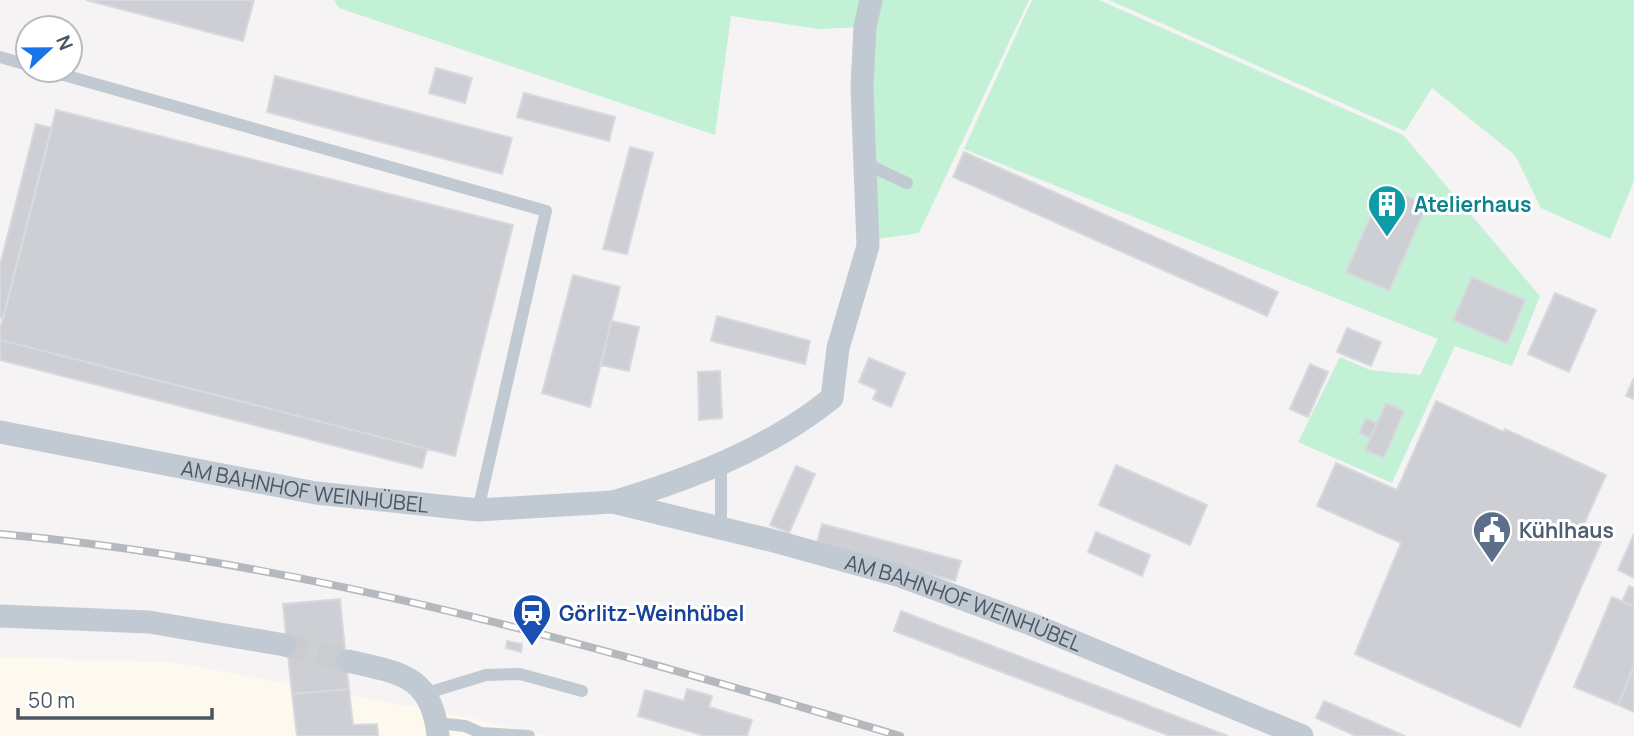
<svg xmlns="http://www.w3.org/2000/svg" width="1634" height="736" font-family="Manrope,sans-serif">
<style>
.commercial{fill:#fdf9ef}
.green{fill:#c3f1d5}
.building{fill:#cdcfd5;stroke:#d7d9de;stroke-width:2}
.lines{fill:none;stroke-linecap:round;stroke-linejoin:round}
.minor-tunnel{stroke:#caccce;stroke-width:23;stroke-dasharray:23 11;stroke-linecap:butt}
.service{stroke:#c1cad2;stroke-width:12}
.minor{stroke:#c1cad2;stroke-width:23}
.rail-casing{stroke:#b5b8bd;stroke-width:8}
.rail{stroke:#fff;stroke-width:5;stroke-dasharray:16;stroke-linecap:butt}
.labels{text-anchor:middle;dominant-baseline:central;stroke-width:6;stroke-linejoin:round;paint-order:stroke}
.culture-label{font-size:21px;font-weight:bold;fill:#0d838f;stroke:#fff;text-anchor:start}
.street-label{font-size:21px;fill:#4a5661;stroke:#fff}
.service-label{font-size:21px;font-weight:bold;fill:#4e5e75;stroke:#fff;text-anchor:start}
.transit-label{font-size:21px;font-weight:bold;fill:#164399;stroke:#fff;text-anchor:start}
</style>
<rect width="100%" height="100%" fill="#f5f3f3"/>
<!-- commercial -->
<path class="commercial" d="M0 657 172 662 472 718 545 736H0Z"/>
<!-- green -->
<path class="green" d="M334 0H865L861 27 819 29 731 16 715 135 339 8Z
M877 0H1029L919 233 877 239 871 26Z
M1032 0H1099L1403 135 1540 296 1512 366 1455 346 1392 483 1298 442 1340 357 1370 370 1420 375 1438 339 964 149Z
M1109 0H1634V181L1610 239 1541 208 1515 155 1432 88 1405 131Z"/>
<!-- building -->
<path class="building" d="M86 0H254L243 41Z
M436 68 472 78 465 103 429 93Z
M275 76 512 138 502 174 267 112Z
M524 93 615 117 609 141 517 117Z
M56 110 513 225 455 456 0 340V329Z
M36 124 52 128 3 319 0 318V265Z
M630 147 653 153 627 254 603 249Z
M964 152 1278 292 1267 316 953 177Z
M1384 186 1427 205 1389 291 1346 272Z
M573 275 620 287 590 407 542 393Z
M1472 277 1525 300 1507 344 1453 320Z
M1555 293 1596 310 1569 372 1528 354Z
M717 316 810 341 805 364 711 341Z
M611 321 639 327 629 371 601 365Z
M1347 328 1381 342 1371 366 1337 352Z
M0 340 427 449 422 468 0 360Z
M869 358 905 373 891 407 873 399 877 390 859 382Z
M1310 364 1328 372 1308 417 1290 409Z
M720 371 722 418 699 420 698 372Z
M1634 378V399L1626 396Z
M1436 401 1504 432 1505 429 1606 475 1584 524 1605 533 1520 727 1355 654 1401 543 1317 506 1336 463 1397 490Z
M1386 403 1404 411 1384 458 1365 450Z
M1366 418 1377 423 1370 438 1359 433Z
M1116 465 1207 505 1190 545 1099 505Z
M796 466 815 474 789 533 770 525Z
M822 524 961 561 955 581 817 543Z
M1096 532 1150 555 1142 576 1088 552Z
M1634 534V578L1618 570Z
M1629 586 1634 588V606L1622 602Z
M1612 597 1634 606V666L1618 705 1574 687Z
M340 599 349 689 292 694 283 604Z
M901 611 1228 736H1170L894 631Z
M507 641 522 644 521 652 506 648Z
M1634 666V712L1618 705Z
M349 689 353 725 377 724 378 736H297L292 694Z
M687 689 712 696 709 707 752 720 747 736H705L638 716 645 690 684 701Z
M1324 701 1405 736H1356L1316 718Z"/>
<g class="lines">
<!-- minor-tunnel -->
<path class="minor-tunnel" d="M285 645 348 661"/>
<!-- service -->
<path class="service" d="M0 57 28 65
M46 70 546 211 478 510
M866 164 907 183
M721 463V528
M427 693 486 675 520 674 582 691
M437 723 465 726 481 733 529 736"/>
<!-- minor -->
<g class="minor">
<path id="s1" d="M0 432 316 493 478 510 613 502 770 540 900 576 1031 624 1302 736"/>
<path d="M613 502C690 479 769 449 832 398L838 348 868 246 862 87 865 27 871 0"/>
<path d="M0 616 149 622 285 645"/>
<path d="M348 661C400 673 432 675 438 736"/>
</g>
<!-- rail casing -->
<g class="rail-casing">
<path id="rail" d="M0 534C311 562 602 648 900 736"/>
</g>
<!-- rail -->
<use href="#rail" class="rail"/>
</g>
<!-- icons -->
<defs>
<g id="building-pin" transform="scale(2.0125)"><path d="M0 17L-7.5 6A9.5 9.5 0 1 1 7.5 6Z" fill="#0f9aa8" stroke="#fff"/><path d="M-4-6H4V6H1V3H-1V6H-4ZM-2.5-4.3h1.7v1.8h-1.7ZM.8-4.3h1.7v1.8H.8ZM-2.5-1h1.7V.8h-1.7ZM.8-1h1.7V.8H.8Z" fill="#fff"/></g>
<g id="civic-pin" transform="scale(2.0125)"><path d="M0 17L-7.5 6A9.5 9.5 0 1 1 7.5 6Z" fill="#5c6f8a" stroke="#fff"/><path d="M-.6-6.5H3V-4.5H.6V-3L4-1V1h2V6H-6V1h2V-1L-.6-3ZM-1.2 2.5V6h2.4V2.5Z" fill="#fff"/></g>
<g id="station-pin" transform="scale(2.0125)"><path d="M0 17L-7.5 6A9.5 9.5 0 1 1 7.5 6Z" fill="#1a4fb4" stroke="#fff"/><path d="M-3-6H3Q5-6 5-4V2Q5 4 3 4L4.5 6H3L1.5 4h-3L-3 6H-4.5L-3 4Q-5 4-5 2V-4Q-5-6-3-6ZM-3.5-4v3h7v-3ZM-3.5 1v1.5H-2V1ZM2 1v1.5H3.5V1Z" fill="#fff"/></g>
</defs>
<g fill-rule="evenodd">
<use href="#building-pin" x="1387" y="204"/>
<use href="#civic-pin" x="1492" y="530"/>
<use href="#station-pin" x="532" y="613"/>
</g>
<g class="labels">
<!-- culture labels -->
<g class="culture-label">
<text x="1414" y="204">Atelierhaus</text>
</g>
<!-- street labels -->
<g class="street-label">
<text stroke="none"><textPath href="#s1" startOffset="310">AM BAHNHOF WEINHÜBEL</textPath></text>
<text stroke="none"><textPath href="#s1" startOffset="985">AM BAHNHOF WEINHÜBEL</textPath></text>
</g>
<!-- service labels -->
<g class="service-label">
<text x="1519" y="530">Kühlhaus</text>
</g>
<!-- transit labels -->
<g class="transit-label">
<text x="559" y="613">Görlitz-Weinhübel</text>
</g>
</g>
<!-- north arrow -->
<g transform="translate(49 49) rotate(68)"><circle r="33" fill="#ffffff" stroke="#b7bbc0" stroke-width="2"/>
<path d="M0-5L12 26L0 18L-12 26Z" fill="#1a73e8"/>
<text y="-10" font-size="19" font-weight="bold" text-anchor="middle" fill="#4a5661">N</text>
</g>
<!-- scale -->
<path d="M18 708v10h194v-10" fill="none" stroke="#4a5661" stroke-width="3.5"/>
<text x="28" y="708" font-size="21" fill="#4a5661" stroke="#ffffff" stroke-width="5" paint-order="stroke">50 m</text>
</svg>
